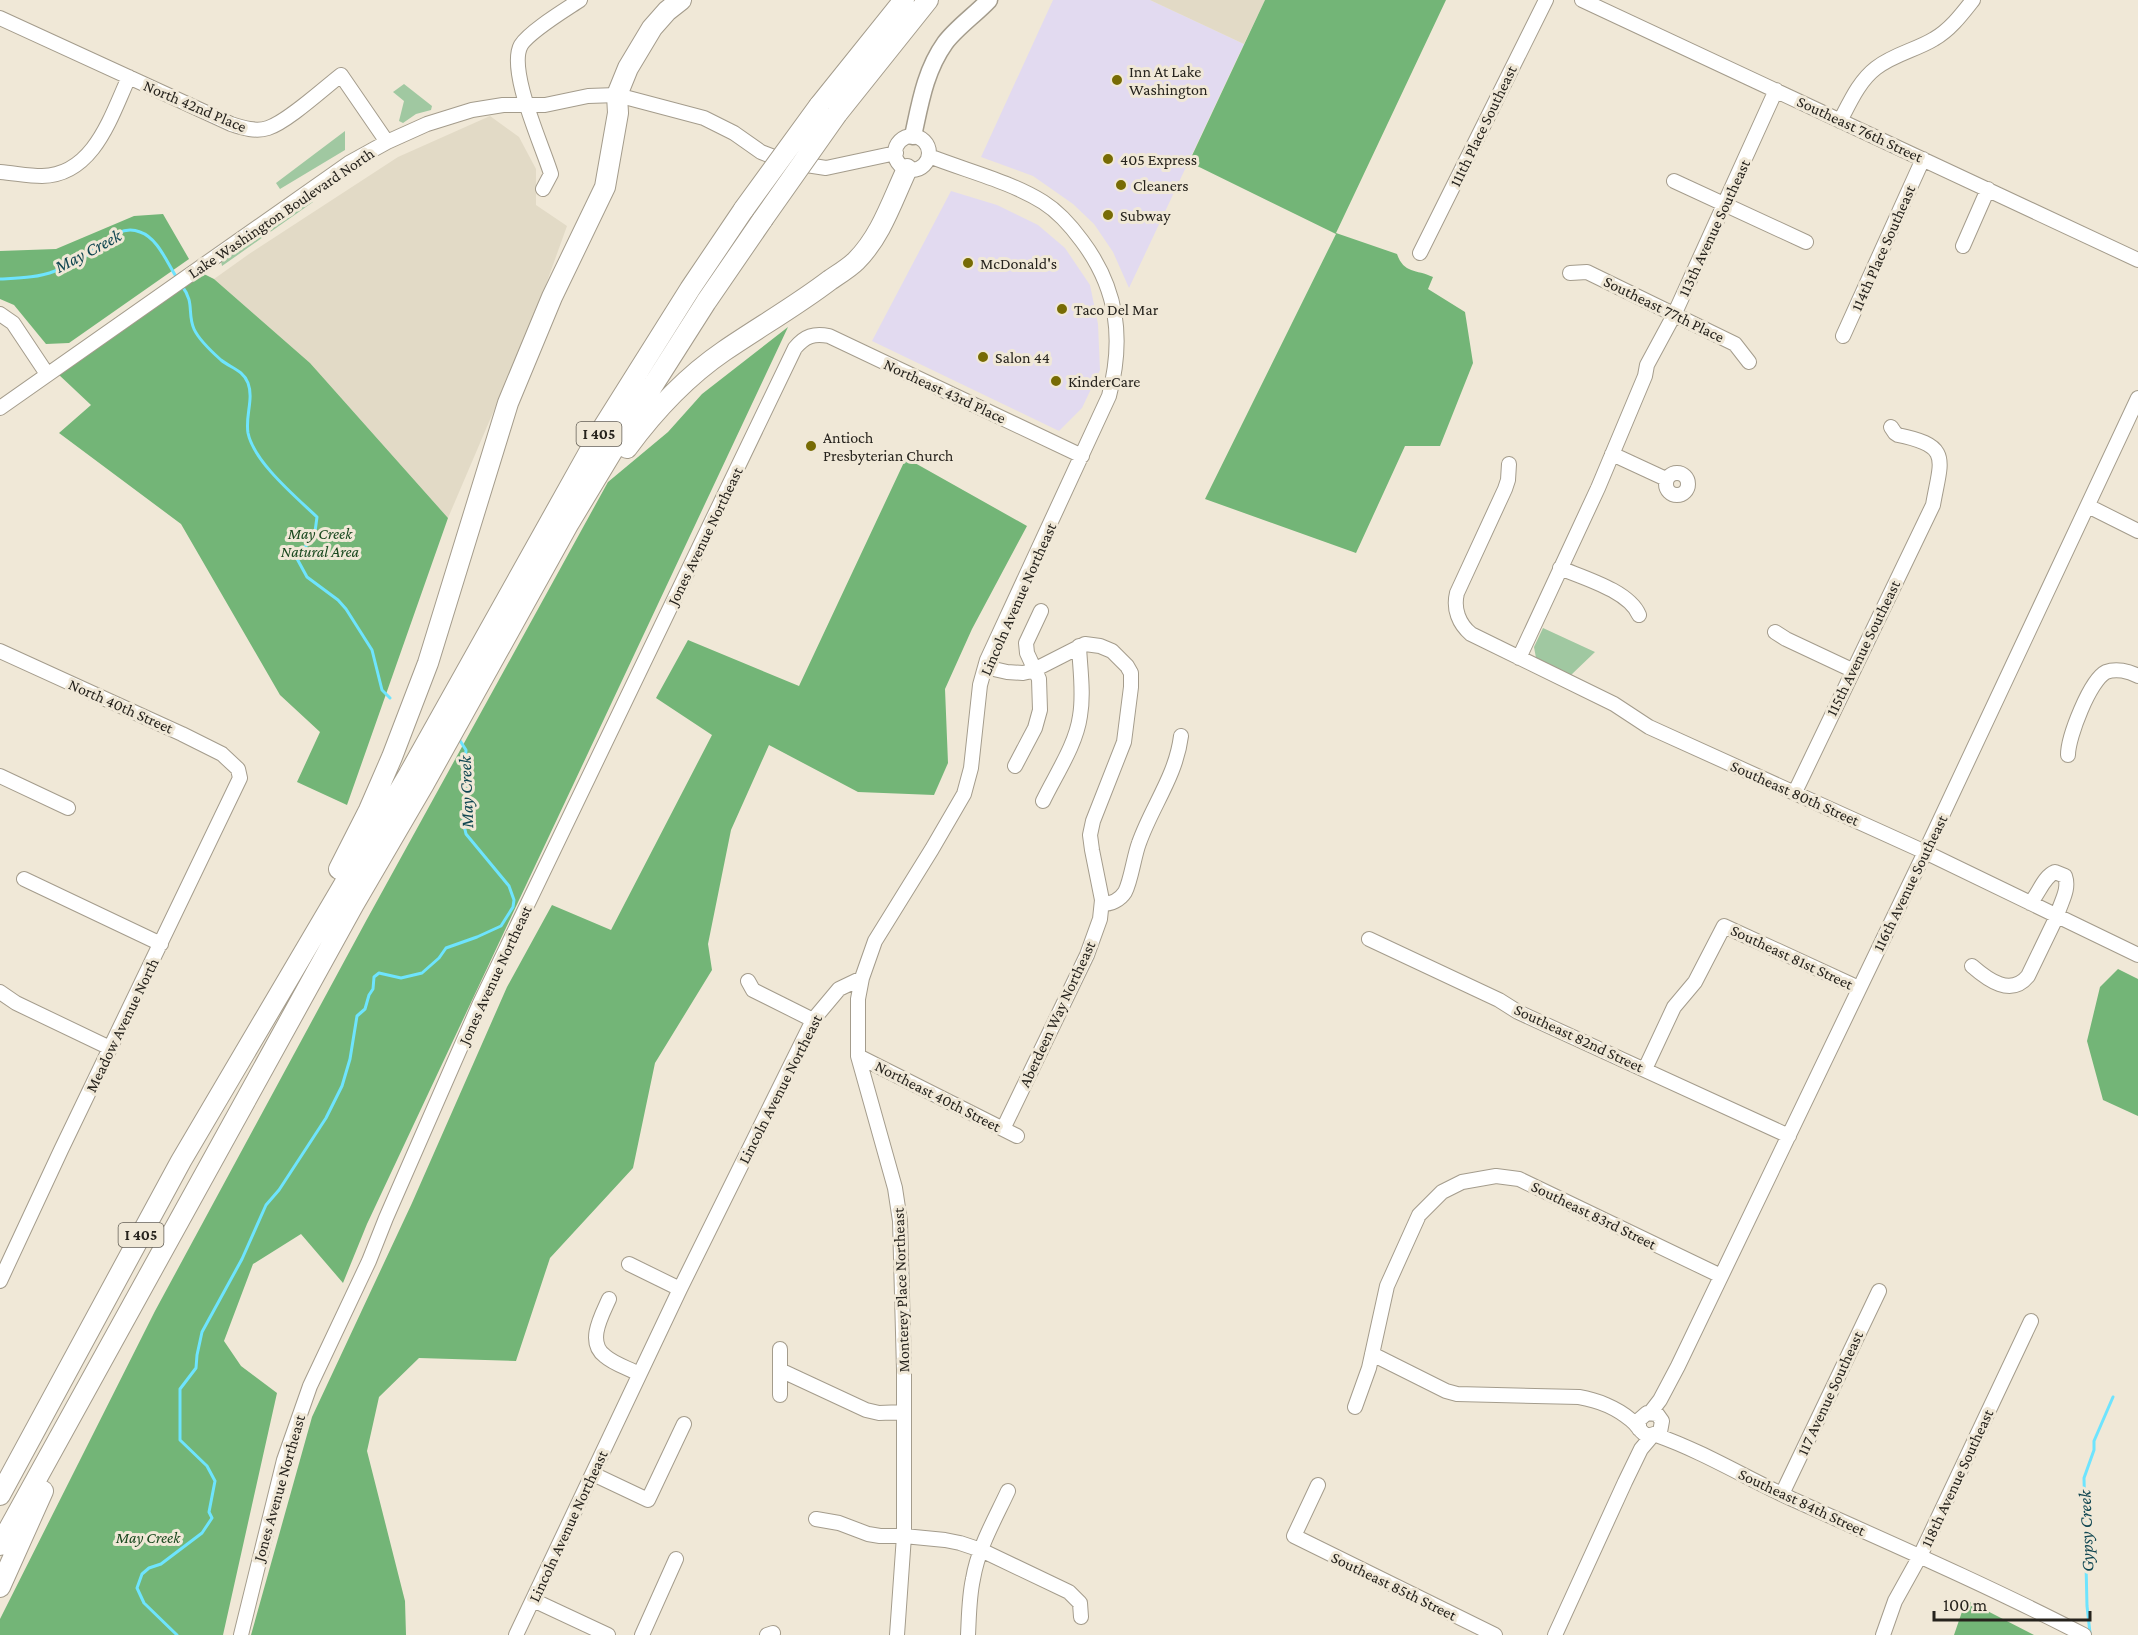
<svg xmlns="http://www.w3.org/2000/svg" width="2138" height="1635" font-family="'Crimson Pro',serif">
<style>
.commercial{fill:#e2daf0}
.industrial{fill:#e2dac6}
.green{fill:#a0c8a1}
.forest{fill:#73b577}
.lines{fill:none;stroke-linecap:round;stroke-linejoin:round}
.stream{stroke:#6ee4fe;stroke-width:3}
.minor-casing{stroke:#a49c8c;stroke-width:16}
.major-casing{stroke:#a49c8c;stroke-width:19}
.highway-casing{stroke:#a49c8c;stroke-width:22}
.minor{stroke:#fff;stroke-width:14}
.major{stroke:#fff;stroke-width:16}
.highway{stroke:#fff;stroke-width:20}
.highway-bridge-casing{stroke:#a49c8c;stroke-width:22;stroke-linecap:butt}
.highway-bridge{stroke:#fff;stroke-width:20}
.poi-dot{fill:#776b04;stroke:#f0e8d7;stroke-width:2}
.labels{text-anchor:middle;dominant-baseline:central;stroke-width:6;stroke-linejoin:round;paint-order:stroke}
.shield{fill:#f0e8d7;stroke:#635e55;stroke-width:1.5}
.shield-label{font-size:15px;font-weight:bold;fill:#26231d}
.poi-label{font-size:16px;fill:#26231d;stroke:#f0e8d7;text-anchor:start}
.street-label{font-size:16px;fill:#26231d;stroke:#f0e8d7}
.park-label{font-size:16px;font-style:italic;fill:#19481e;stroke:#f0e8d7}
.water-label{font-size:18px;font-style:italic;fill:#104651;stroke:#f0e8d7}
</style>
<rect width="100%" height="100%" fill="#f0e8d7"/>
<!-- commercial -->
<path class="commercial" d="M1053 0H1150L1244 44 1129 288 1113 252 1094 224 1073 204 1033 176 981 157Z
M951 191 997 205 1038 225 1065 248 1090 285 1098 324 1100 370 1082 408 1059 431 872 341Z"/>
<!-- industrial -->
<path class="industrial" d="M1150 0H1265L1244 44Z
M490 116 519 137 536 169V205L567 226 536 312 448 518 310 363 214 279 249 254 398 157Z"/>
<!-- green -->
<path class="green" d="M404 84 432 106 431 110 416 114 403 123 399 121 404 101 393 92Z
M345 131V150L280 189 276 183Z
M312 200 313 202 222 266 221 261Z
M1543 628 1595 652 1571 675 1536 658 1534 647Z"/>
<!-- forest -->
<path class="forest" d="M1265 0H1446L1336 233 1397 254C1404 274 1416 269 1433 277L1428 289 1465 312 1473 363 1440 446H1405L1356 553 1205 499 1336 234 1189 162Z
M163 214 189 259 69 343 46 344 14 305 0 299V251L56 249 134 216Z
M202 273 214 279 310 363 448 518 347 805 297 782 320 732 280 695 181 524 59 433 91 405 57 373Z
M788 327 367 1224 343 1283 301 1234 253 1264 224 1341 241 1366 277 1393 223 1635H0V1619L155 1311 366 921 608 482 668 432 702 394Z
M906 458 1027 526 972 629 945 689 948 763 934 795 858 792 769 745 731 830 708 944 712 970 655 1063 633 1168 550 1258 516 1361 419 1358 379 1397 367 1451 405 1601 406 1635H251L312 1417 412 1203 507 987 552 905 611 930 712 735 656 698 688 640 799 686Z
M2118 969 2138 979V1116L2103 1100 2087 1041 2100 987Z
M1966 1600 2034 1635H1954Z"/>
<g class="lines">
<!-- stream -->
<path class="stream" d="M0 279C19 278 37 278 55 271 65 267 75 263 84 257 101 247 118 223 140 232 158 238 167 263 177 278
M182 286C195 303 187 313 194 329 199 340 212 352 221 360 231 368 243 370 248 383 254 399 245 416 248 433 254 462 296 497 317 517L314 539 295 555 307 577 338 600 346 609 372 650 382 690 390 698
M2090 1633 2087 1606 2084 1478 2094 1450V1441L2113 1397
M177 1635 144 1603 137 1588 142 1574 149 1568 161 1564 202 1533 212 1518 209 1512 215 1481 207 1466 180 1440V1389L196 1368 197 1355 202 1332 242 1259 266 1205 279 1190 326 1118 342 1086 350 1059 357 1016 365 1009 369 995 373 989 374 977 379 973 401 978 422 973 439 958 446 948 477 937 501 926 513 907 514 900 509 886 466 834 463 821 466 809 464 772 466 750 457 736"/>
<!-- minor casing -->
<g class="minor-casing">
<path id="minor" d="M1582 0 2138 260
M0 18 231 124C243 128 256 132 268 128 287 122 323 89 341 75L387 142
M1840 121C1850 102 1859 81 1876 68 1894 54 1916 50 1934 39 1950 30 1962 14 1973 0
M895 153a17 17 0 1 1 34 0a17 17 0 1 1-34 0Z
M0 172C14 173 28 176 42 176 94 175 111 116 129 77
M1674 181 1806 242
M543 189 551 174C543 147 507 70 521 45 530 31 565 10 580 0
M1963 246 1988 189
M1420 253 1546 0
M1570 273 1587 272 1735 344 1749 362
M0 314 13 323 47 374
M1843 336 1923 159
M0 408 349 163 387 142 427 124 472 110 503 105H545L588 96 617 95 704 118 734 133 761 152 787 162 826 168 896 153
M1612 454 1666 479
M1509 464 1508 480 1505 489 1457 593C1453 609 1459 624 1471 634L1614 704 1649 727 1925 852 2138 955
M1666 484a11 11 0 1 1 22 0a11 11 0 1 1-22 0Z
M2088 506 2138 531
M1560 568C1584 578 1629 591 1639 615
M1775 632 1786 639 1852 670
M0 651 182 734 222 754 238 769 240 778 61 1150 0 1281
M1519 658 1598 488 1645 376 1647 365 1674 315 1776 90
M985 667 1007 672 1023 673 1032 671 1085 644 1100 646 1112 651 1127 666 1131 673V687L1124 742 1093 821 1090 835 1092 850 1102 900 1100 919 1087 955 1003 1129
M2068 755C2068 737 2090 680 2106 672 2116 668 2129 671 2138 676
M1015 766 1035 728 1040 710 1039 679 1027 653 1026 643 1041 611
M0 776 68 808
M1795 792 1933 505C1941 459 1952 446 1898 435L1895 433 1891 427
M1043 801C1056 774 1076 745 1080 716 1084 693 1080 669 1079 646
M24 879 161 944
M1102 904C1111 904 1120 900 1125 892 1131 881 1134 856 1139 843 1152 806 1176 776 1181 736
M1369 939 1499 1000 1518 1012 1789 1136
M1972 966C1988 980 2011 997 2028 976L2057 916C2060 903 2070 890 2065 876L2055 872C2043 877 2039 894 2030 903
M748 981 753 990 813 1020
M0 992 16 1003 110 1048
M858 1056 1017 1136
M1645 1069 1674 1007 1695 982 1724 926 1859 988
M629 1264 680 1289
M609 1299C602 1315 586 1342 605 1356 614 1364 628 1368 639 1374
M1372 1354 1446 1391 1457 1394 1579 1397C1597 1400 1617 1408 1631 1420 1638 1425 1640 1433 1648 1436L1660 1432 1662 1421 1657 1414 1647 1413 1639 1420V1429
M780 1370 866 1410 879 1413 904 1412
M780 1395V1349
M1355 1407 1369 1368 1387 1286 1419 1215 1442 1192 1462 1182 1496 1176 1519 1179 1721 1276
M1650 1413 1660 1400 1678 1366 1925 852 2138 398
M1656 1435C1704 1452 1746 1478 1792 1499 1890 1543 1989 1586 2084 1635
M593 1474 648 1500 684 1424
M1318 1485 1294 1536 1495 1635
M1782 1494 1879 1291
M816 1519 839 1523 868 1534 880 1536H904L945 1540 960 1543 981 1550 1069 1592 1080 1603 1081 1617
M533 1600 608 1635
M241 1635 284 1460 310 1386 369 1261 386 1218 480 1003 795 348C805 336 814 333 829 336L1082 456
M516 1635 680 1289 813 1020 839 989 862 978
M642 1635 676 1559
M767 1635 773 1633
M897 1635 904 1536V1370L900 1221 895 1188 858 1056V999L862 978 875 941 932 849 964 794 971 768 980 685 987 660 1109 396C1124 339 1118 289 1082 241 1071 226 1059 212 1043 202 1009 181 967 171 929 156
M968 1635C969 1616 969 1597 973 1579 978 1548 995 1519 1008 1491
M1555 1635 1625 1482 1641 1449 1652 1436
M1883 1635 1895 1601 1920 1556 2031 1321"/>
</g>
<!-- major casing -->
<g class="major-casing">
<path id="major" d="M913 136C920 104 925 71 945 43 956 28 976 14 989 0"/>
</g>
<!-- highway casing -->
<g class="highway-casing">
<path id="highway" d="M819 106 904 0
M837 114 928 0
M627 448C655 410 686 377 724 351 759 327 796 306 830 280 839 274 849 268 856 261 881 236 892 201 907 169
M339 869 369 810 392 757 428 663 508 403 552 297 605 187 618 113 617 95 628 68 652 28 667 11 681 0
M0 1495 181 1161 409 774 602 429 690 289 744 209
M0 1545 354 904 424 784 569 523 636 412 706 302 763 219
M0 1587 43 1491"/>
</g>
<!-- minor -->
<use href="#minor" class="minor"/>
<!-- major -->
<use href="#major" class="major"/>
<!-- highway -->
<use href="#highway" class="highway"/>
<!-- highway-bridge casing -->
<g class="highway-bridge-casing">
<path id="highway-bridge" d="M744 209 819 106
M763 219 837 114"/>
</g>
<!-- highway-bridge -->
<use href="#highway-bridge" class="highway-bridge"/>
</g>
<!-- markers -->
<g class="poi-dot">
<circle cx="1117" cy="80" r="6"/>
<circle cx="1108" cy="159" r="6"/>
<circle cx="1121" cy="185" r="6"/>
<circle cx="1108" cy="215" r="6"/>
<circle cx="968" cy="263" r="6"/>
<circle cx="1062" cy="309" r="6"/>
<circle cx="983" cy="357" r="6"/>
<circle cx="1056" cy="381" r="6"/>
<circle cx="811" cy="446" r="6"/>
</g>
<g class="labels">
<!-- shield labels -->
<g class="shield">
<rect x="576.5" y="422" width="45" height="24" rx="4.5"/>
<rect x="118.5" y="1223" width="45" height="24" rx="4.5"/>
</g>
<g class="shield-label">
<text x="599" y="434">I 405</text>
<text x="141" y="1235">I 405</text>
</g>
<!-- poi labels -->
<g class="poi-label">
<text x="1129" y="71">Inn At Lake<tspan x="1129" dy="18">Washington</tspan></text>
<text x="1120" y="159">405 Express</text>
<text x="1133" y="185">Cleaners</text>
<text x="1120" y="215">Subway</text>
<text x="980" y="263">McDonald's</text>
<text x="1074" y="309">Taco Del Mar</text>
<text x="995" y="357">Salon 44</text>
<text x="1068" y="381">KinderCare</text>
<text x="823" y="437">Antioch<tspan x="823" dy="18">Presbyterian Church</tspan></text>
</g>
<!-- street labels -->
<g class="street-label">
<text transform="translate(195 106) rotate(23)">North 42nd Place</text>
<text transform="translate(1483 126) rotate(-64)">111th Place Southeast</text>
<text transform="translate(1860 129) rotate(25)">Southeast 76th Street</text>
<text transform="translate(281 213) rotate(-34)">Lake Washington Boulevard North</text>
<text transform="translate(1714 228) rotate(-65)">113th Avenue Southeast</text>
<text transform="translate(1883 248) rotate(-66)">114th Place Southeast</text>
<text transform="translate(1664 309) rotate(26)">Southeast 77th Place</text>
<text transform="translate(945 391) rotate(25)">Northeast 43rd Place</text>
<text transform="translate(705 536) rotate(-64)">Jones Avenue Northeast</text>
<text transform="translate(1018 599) rotate(-66)">Lincoln Avenue Northeast</text>
<text transform="translate(1863 648) rotate(-64)">115th Avenue Southeast</text>
<text transform="translate(121 706) rotate(24)">North 40th Street</text>
<text transform="translate(1795 793) rotate(24)">Southeast 80th Street</text>
<text transform="translate(1910 883) rotate(-64)">116th Avenue Southeast</text>
<text transform="translate(1792 957) rotate(25)">Southeast 81st Street</text>
<text transform="translate(495 975) rotate(-65)">Jones Avenue Northeast</text>
<text transform="translate(1057 1014) rotate(-65)">Aberdeen Way Northeast</text>
<text transform="translate(122 1025) rotate(-64)">Meadow Avenue North</text>
<text transform="translate(1579 1038) rotate(25)">Southeast 82nd Street</text>
<text transform="translate(780 1089) rotate(-63)">Lincoln Avenue Northeast</text>
<text transform="translate(938 1096) rotate(27)">Northeast 40th Street</text>
<text transform="translate(1594 1215) rotate(26)">Southeast 83rd Street</text>
<text transform="translate(901 1290) rotate(-92)">Monterey Place Northeast</text>
<text transform="translate(1830 1393) rotate(-65)">117 Avenue Southeast</text>
<text transform="translate(1957 1478) rotate(-65)">118th Avenue Southeast</text>
<text transform="translate(279 1488) rotate(-74)">Jones Avenue Northeast</text>
<text transform="translate(1802 1502) rotate(25)">Southeast 84th Street</text>
<text transform="translate(568 1526) rotate(-65)">Lincoln Avenue Northeast</text>
<text transform="translate(1394 1586) rotate(26)">Southeast 85th Street</text>
</g>
<!-- park labels -->
<g class="park-label">
<text x="320" y="533">May Creek<tspan x="320" dy="18">Natural Area</tspan></text>
<text x="148" y="1537">May Creek</text>
</g>
<!-- water labels -->
<g class="water-label">
<text transform="translate(88 251) rotate(-28)">May Creek</text>
<text transform="translate(466 792) rotate(-92)">May Creek</text>
<text transform="translate(2086 1531) rotate(-92)">Gypsy Creek</text>
</g>
</g>
<!-- scale -->
<path d="M1934 1611v9h156v-9" fill="none" stroke="#26231d" stroke-width="3"/>
<text x="1943" y="1611" font-size="18" fill="#26231d" stroke="#f0e8d7" stroke-width="4.5" paint-order="stroke">100 m</text>
</svg>
